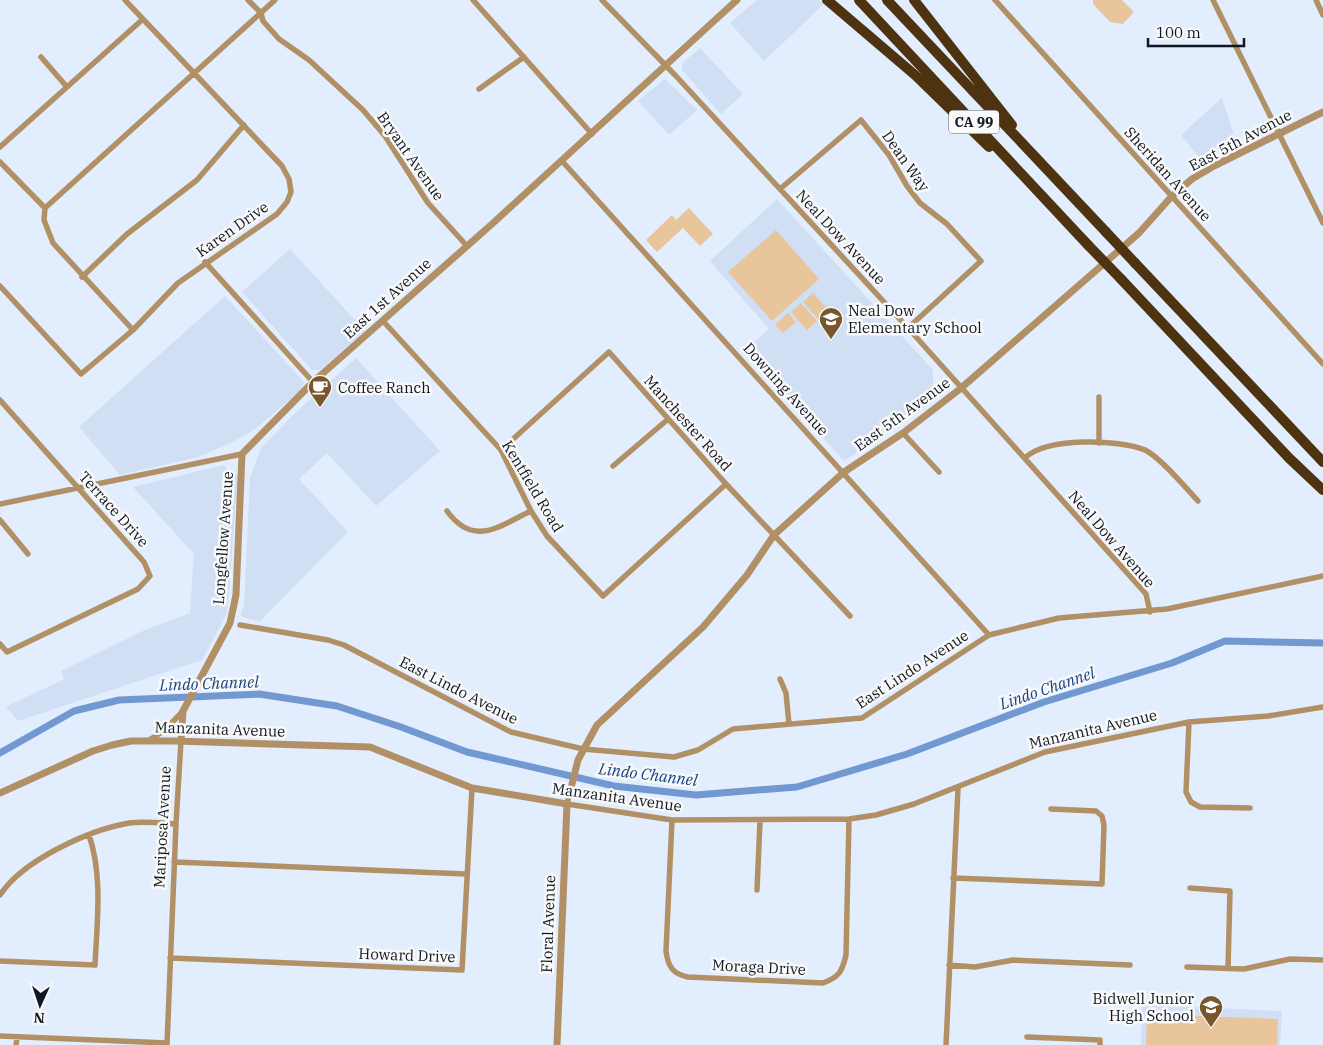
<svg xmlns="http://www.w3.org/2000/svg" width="1323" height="1045" font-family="'IBM Plex Serif',serif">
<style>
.built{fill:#d1dff4}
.green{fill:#e8c59a}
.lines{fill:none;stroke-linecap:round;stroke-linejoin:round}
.canal{stroke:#7298d2;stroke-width:7}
.minor{stroke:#b29066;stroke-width:5.5}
.tertiary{stroke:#b29066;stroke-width:7}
.motorway{stroke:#4d330f;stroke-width:10}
.motorway-bridge{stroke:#4d330f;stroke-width:10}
.labels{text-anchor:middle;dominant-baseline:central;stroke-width:5;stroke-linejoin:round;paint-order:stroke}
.shield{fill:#f9f9f9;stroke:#565b62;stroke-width:1}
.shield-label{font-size:14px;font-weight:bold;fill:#101721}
.street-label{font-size:15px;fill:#101721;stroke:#f9f9f9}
.poi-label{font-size:15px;fill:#101721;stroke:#f9f9f9;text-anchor:start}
.water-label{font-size:16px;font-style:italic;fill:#154388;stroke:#f9f9f9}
</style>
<rect width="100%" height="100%" fill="#e2edfe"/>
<!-- built -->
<path class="built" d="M757 0H818L824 4 764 61 730 23Z
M700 48 743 94 721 114 682 70V65L687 59Z
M665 79 697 110 669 135 638 101Z
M1222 98 1237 144 1202 161 1181 135Z
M777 199 933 370V402L844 461 745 351 769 329 710 261Z
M290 249 365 331 320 370H312L242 292Z
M225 296 304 382 300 391 255 429 233 442 198 457 120 475 79 427Z
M356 358 440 451 376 506 327 453 299 479 348 532 260 621 245 618 241 616V612L244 608 250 478 261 448 293 415Z
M224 465 231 475 238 474 228 604 226 615 202 660 18 721 6 707 64 679 61 671 145 630 190 613 194 554 133 487Z
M1142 1005 1282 1011 1280 1045H1141Z"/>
<!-- green -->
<path class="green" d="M1093 0H1122L1134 12 1123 24 1110 22 1093 4Z
M689 208 713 234 700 246 683 228 657 252 646 240 672 215 676 220Z
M776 230 819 279 772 321 728 272Z
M813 293 829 311 819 320 803 302Z
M801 303 817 321 807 330 791 312Z
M788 313 796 322 783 333 775 325Z
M1147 1014 1278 1019 1277 1045H1146Z"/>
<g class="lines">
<!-- canal -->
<path class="canal" d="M0 753 74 711 119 700 259 694 337 706 401 727 467 752 614 786 696 795 797 787 907 754 1044 702 1172 663 1225 641 1323 643"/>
<!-- minor -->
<path class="minor" d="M248 0 261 13 263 21 279 39 309 60 363 110 385 136 428 203 467 246
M473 0 592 134
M602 0 675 75 908 328 1146 594 1150 612
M995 0 1323 364
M1213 0 1323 223
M1316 0 1323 15
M41 57 67 87
M479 89 524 57
M0 147 143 19
M562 161 989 635
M0 162 45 208 44 220 53 243 133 330
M780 189 861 120 889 155 907 186 920 203 947 224 981 261 908 328
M45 208 275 0
M205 262 313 382
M82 277 127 234 197 180 244 125
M0 286 81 374 133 330 178 283 277 214 287 202 291 192 289 179 282 166 125 0
M383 321 501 450 531 511 547 536 603 596 726 484
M0 400 144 562 150 576 138 589 7 652 0 644
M903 433 939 472
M1099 443V397
M501 450 609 352 726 484 850 616
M1025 458C1046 437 1119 439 1145 450 1160 457 1186 488 1198 501
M613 466 667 420
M0 504 242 454
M447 511C474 548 499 526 531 511
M0 520 28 554
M240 625 328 640 344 645 511 732 583 749 674 757 698 750 733 729 862 718 989 635 1059 618 1167 609 1323 576
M780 679 786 693 789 724
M1189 722 1186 792 1191 802 1200 807 1250 808
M149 740 164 731 183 711
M569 796 567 804 672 820 849 819 876 815 914 804 1045 752 1189 722 1268 716 1323 707
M672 820 666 951C668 967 673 974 688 977L823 983C839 977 842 972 846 955L849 819
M174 862 466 874
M953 878 1102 884 1104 825 1102 816 1096 811 1051 809
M1190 888 1230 891 1228 969
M757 890 760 821
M0 895C23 860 89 830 129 823 144 821 160 823 176 824
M170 958 462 970 472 788
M0 961 95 965C97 922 103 876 89 835
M949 965 975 967 1013 960 1130 965
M1187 967 1244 969 1290 959 1323 960
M0 1036 167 1043
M1027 1037 1100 1040V1045
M16 1045 17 1037
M167 1045 176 824 181 741
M946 1045 958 788"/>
<!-- tertiary -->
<path class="tertiary" d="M181 741 183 711 230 623 236 595 242 454 313 382 492 224 737 0
M0 793 93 751 112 745 131 741H174L370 747 472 788 567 804 557 1045
M569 796 578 760 597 725 703 627 747 575 774 535 844 472 903 433 960 389 1139 233 1172 196 1192 179 1214 166 1323 112"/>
<!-- motorway -->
<path class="motorway" d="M827 0 915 75 989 147
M859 0 1088 245
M887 0 1106 232
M914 0 1012 125
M1135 263 1323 462
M1121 279 1289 458 1323 490"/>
<!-- motorway-bridge -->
<path class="motorway-bridge" d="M1106 232 1135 263
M1088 245 1121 279"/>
</g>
<!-- icons -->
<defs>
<g id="school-pin" transform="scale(1.25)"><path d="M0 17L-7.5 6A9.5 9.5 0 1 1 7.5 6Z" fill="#78572e" stroke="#f9f9f9"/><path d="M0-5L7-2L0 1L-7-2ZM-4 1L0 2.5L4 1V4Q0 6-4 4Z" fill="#fff"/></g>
<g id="cafe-pin" transform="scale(1.25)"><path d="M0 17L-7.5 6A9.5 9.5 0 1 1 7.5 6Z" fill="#78572e" stroke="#f9f9f9"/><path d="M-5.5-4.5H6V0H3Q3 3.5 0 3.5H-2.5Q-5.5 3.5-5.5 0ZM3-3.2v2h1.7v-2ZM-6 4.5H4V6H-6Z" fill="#fff"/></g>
</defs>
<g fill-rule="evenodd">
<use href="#school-pin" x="831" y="319"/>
<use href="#cafe-pin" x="320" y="387"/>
<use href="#school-pin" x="1211" y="1007"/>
</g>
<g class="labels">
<!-- shield labels -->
<rect class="shield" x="949" y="110.5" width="50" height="23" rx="4"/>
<g class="shield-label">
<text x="974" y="122">CA 99</text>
</g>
<!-- street labels -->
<g class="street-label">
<text transform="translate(1240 140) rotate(-28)">East 5th Avenue</text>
<text transform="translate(411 156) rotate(55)">Bryant Avenue</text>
<text transform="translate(906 161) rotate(55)">Dean Way</text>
<text transform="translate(1168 174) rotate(48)">Sheridan Avenue</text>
<text transform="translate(232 229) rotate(-35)">Karen Drive</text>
<text transform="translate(841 237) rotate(47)">Neal Dow Avenue</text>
<text transform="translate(387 298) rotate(-42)">East 1st Avenue</text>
<text transform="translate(786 389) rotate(48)">Downing Avenue</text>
<text transform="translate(902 414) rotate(-36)">East 5th Avenue</text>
<text transform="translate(688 423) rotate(48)">Manchester Road</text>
<text transform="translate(533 486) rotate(59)">Kentfield Road</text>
<text transform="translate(114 509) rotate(48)">Terrace Drive</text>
<text transform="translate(223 538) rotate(-86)">Longfellow Avenue</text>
<text transform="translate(1112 539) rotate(49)">Neal Dow Avenue</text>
<text transform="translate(912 669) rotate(-33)">East Lindo Avenue</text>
<text transform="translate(459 690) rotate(27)">East Lindo Avenue</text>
<text transform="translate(220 729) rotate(2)">Manzanita Avenue</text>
<text transform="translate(1093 729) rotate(-13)">Manzanita Avenue</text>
<text transform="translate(617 797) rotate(8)">Manzanita Avenue</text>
<text transform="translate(162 827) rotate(-87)">Mariposa Avenue</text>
<text transform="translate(548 924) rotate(-88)">Floral Avenue</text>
<text transform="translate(407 955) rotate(2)">Howard Drive</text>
<text transform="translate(759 967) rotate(3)">Moraga Drive</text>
</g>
<!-- poi labels -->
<g class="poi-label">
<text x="848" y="310">Neal Dow<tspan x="848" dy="17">Elementary School</tspan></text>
<text x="338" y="387">Coffee Ranch</text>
<text x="1194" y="998" text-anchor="end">Bidwell Junior<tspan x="1194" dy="17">High School</tspan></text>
</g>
<!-- water labels -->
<g class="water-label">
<text transform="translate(209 683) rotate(-2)">Lindo Channel</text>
<text transform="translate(1047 688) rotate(-19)">Lindo Channel</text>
<text transform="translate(648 774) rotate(7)">Lindo Channel</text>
</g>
</g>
<!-- north arrow -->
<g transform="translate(40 1005) rotate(183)" stroke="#f9f9f9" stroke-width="4" paint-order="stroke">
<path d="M0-4L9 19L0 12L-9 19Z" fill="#101721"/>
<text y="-8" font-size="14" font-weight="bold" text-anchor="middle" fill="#101721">N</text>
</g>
<!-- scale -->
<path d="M1148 38v8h96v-8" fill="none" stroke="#101721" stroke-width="2.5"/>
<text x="1156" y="38" font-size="15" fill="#101721" stroke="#f9f9f9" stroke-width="4" paint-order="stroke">100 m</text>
</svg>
